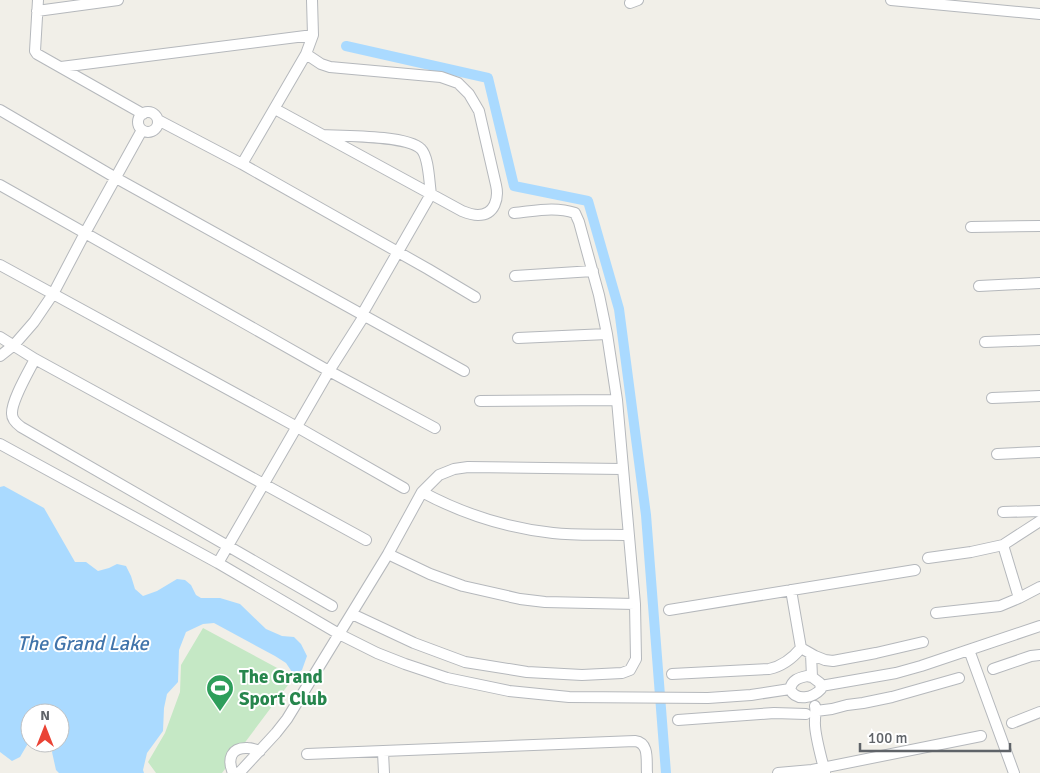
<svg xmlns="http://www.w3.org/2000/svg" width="1040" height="773" font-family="Signika,sans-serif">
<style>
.green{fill:#c5e8c5}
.water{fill:#aadaff}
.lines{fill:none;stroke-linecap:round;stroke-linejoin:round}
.canal{stroke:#aadaff;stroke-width:10}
.minor-casing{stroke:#b5b8bc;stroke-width:12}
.minor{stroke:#fff;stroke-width:10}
.labels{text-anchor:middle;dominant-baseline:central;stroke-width:4;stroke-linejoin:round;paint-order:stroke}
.leisure-label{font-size:19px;font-weight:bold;fill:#27864d;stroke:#fff;text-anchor:start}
.water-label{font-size:20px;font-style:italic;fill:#4174aa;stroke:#fff}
</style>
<rect width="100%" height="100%" fill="#f1efe8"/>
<!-- green -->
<path class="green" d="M203 628 294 677 222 773H156L148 762 165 733 180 692 181 665Z"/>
<!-- water -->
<path class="water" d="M4 486 44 508 75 562H86L98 571 109 568 117 564 126 566 131 576 135 589 143 596 157 591 177 579 185 580 191 585 196 595 201 598H220L240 604 266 629 282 636 294 637 301 644 307 656 302 670 294 675 286 663 275 656 214 623 203 624 186 632 179 650 178 682 167 694 164 708 163 731 147 753 143 770 144 773H59L56 770 52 752 56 743H60V736L65 733 60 728V713H30V740L20 757 12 761 0 752V487Z"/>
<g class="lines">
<!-- canal -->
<path class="canal" d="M346 46 488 78 514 186 588 201 619 309 646 515 666 773"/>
<!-- minor casing -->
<g class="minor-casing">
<path id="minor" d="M38 0 35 51 37 54 143 114
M891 0 1040 14
M630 3 638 0
M37 11 118 0
M61 67 313 35
M275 109 462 211C467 213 473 215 478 215 495 215 499 198 496 185L479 111 469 94 458 83 441 77 330 67 321 64 306 54
M0 110 116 178 464 371
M138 122a10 10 0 1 1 20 0a10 10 0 1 1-20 0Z
M158 120 242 164 428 269 475 297
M242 164 306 54 313 35 312 0
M0 185 329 371 435 428
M971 227 1040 226
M0 265 297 427 404 488
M515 276 593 271
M979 286 1040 283
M0 337 35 359 366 540
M518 338 607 334
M985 342 1040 340
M0 356 14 345 34 322 53 294 85 233 142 130
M35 359C29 371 11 401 12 414 12 420 17 424 21 427L332 606
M992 398 1040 396
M480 401 617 400
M0 444 218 563 339 634 377 653 405 664 447 678 509 691 569 697 708 698 751 695 790 689
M997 454 1040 452
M422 492C463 514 507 528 553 533 578 536 604 534 629 535
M1003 512 1040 511
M1003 545 1019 598
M388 554 430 574 463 586 520 599 545 602 635 604
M928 558 971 552 1003 545 1040 521
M218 563 329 371 364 316V311L431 194C429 182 429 157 421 149 407 135 342 136 322 135
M669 610 915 570
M936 613 1000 606 1019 598 1040 587
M352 614 414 643 465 662 527 672 582 675 622 673 630 670 636 659 635 604 617 400 607 334 599 295 579 222 575 213C555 206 535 211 514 213
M801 648 815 656 825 660 833 661 876 653 923 642
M969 650 1014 773
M811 654 812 677
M993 669 1031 656 1040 655
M672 674 769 669C783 666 792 659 801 648L791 590
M807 676 812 677 820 683 821 689C813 698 796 702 790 689 792 680 798 678 807 676Z
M821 686 896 673 921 666 1040 626
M815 706C816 712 815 715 815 721 814 732 822 761 825 772
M816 711 832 709 847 705 863 703 892 697 959 678
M678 720 774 713 806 714
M1012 723 1040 712
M383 752 384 773
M307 754 635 741C650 743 646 761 647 773
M233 773C227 759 231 747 248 748 252 748 256 750 260 751
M239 773 276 733 287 719 388 554 422 492 439 475 454 469 468 467 622 469
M778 773 812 770 981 736"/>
</g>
<!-- minor -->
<use href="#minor" class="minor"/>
</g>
<!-- icons -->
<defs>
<g id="stadium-pin" transform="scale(1.4375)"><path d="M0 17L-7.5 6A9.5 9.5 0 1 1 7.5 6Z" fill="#2e9e5b" stroke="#fff"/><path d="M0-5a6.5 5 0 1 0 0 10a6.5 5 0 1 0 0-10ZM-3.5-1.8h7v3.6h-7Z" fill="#fff"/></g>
</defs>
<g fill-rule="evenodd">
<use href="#stadium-pin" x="220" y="688"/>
</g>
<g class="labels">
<!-- leisure labels -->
<g class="leisure-label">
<text x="239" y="677">The Grand<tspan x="239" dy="22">Sport Club</tspan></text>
</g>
<!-- water labels -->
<g class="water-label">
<text x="83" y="643">The Grand Lake</text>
</g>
</g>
<!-- north arrow -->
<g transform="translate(45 728)"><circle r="24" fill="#ffffff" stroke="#bfc1c3"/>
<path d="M0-4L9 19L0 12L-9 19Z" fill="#ea4335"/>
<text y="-8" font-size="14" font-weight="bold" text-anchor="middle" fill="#5f6368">N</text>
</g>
<!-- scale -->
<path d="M860 743v8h150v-8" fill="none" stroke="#5f6368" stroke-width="2.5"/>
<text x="868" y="743" font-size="15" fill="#5f6368" stroke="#ffffff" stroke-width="4" paint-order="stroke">100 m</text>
</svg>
